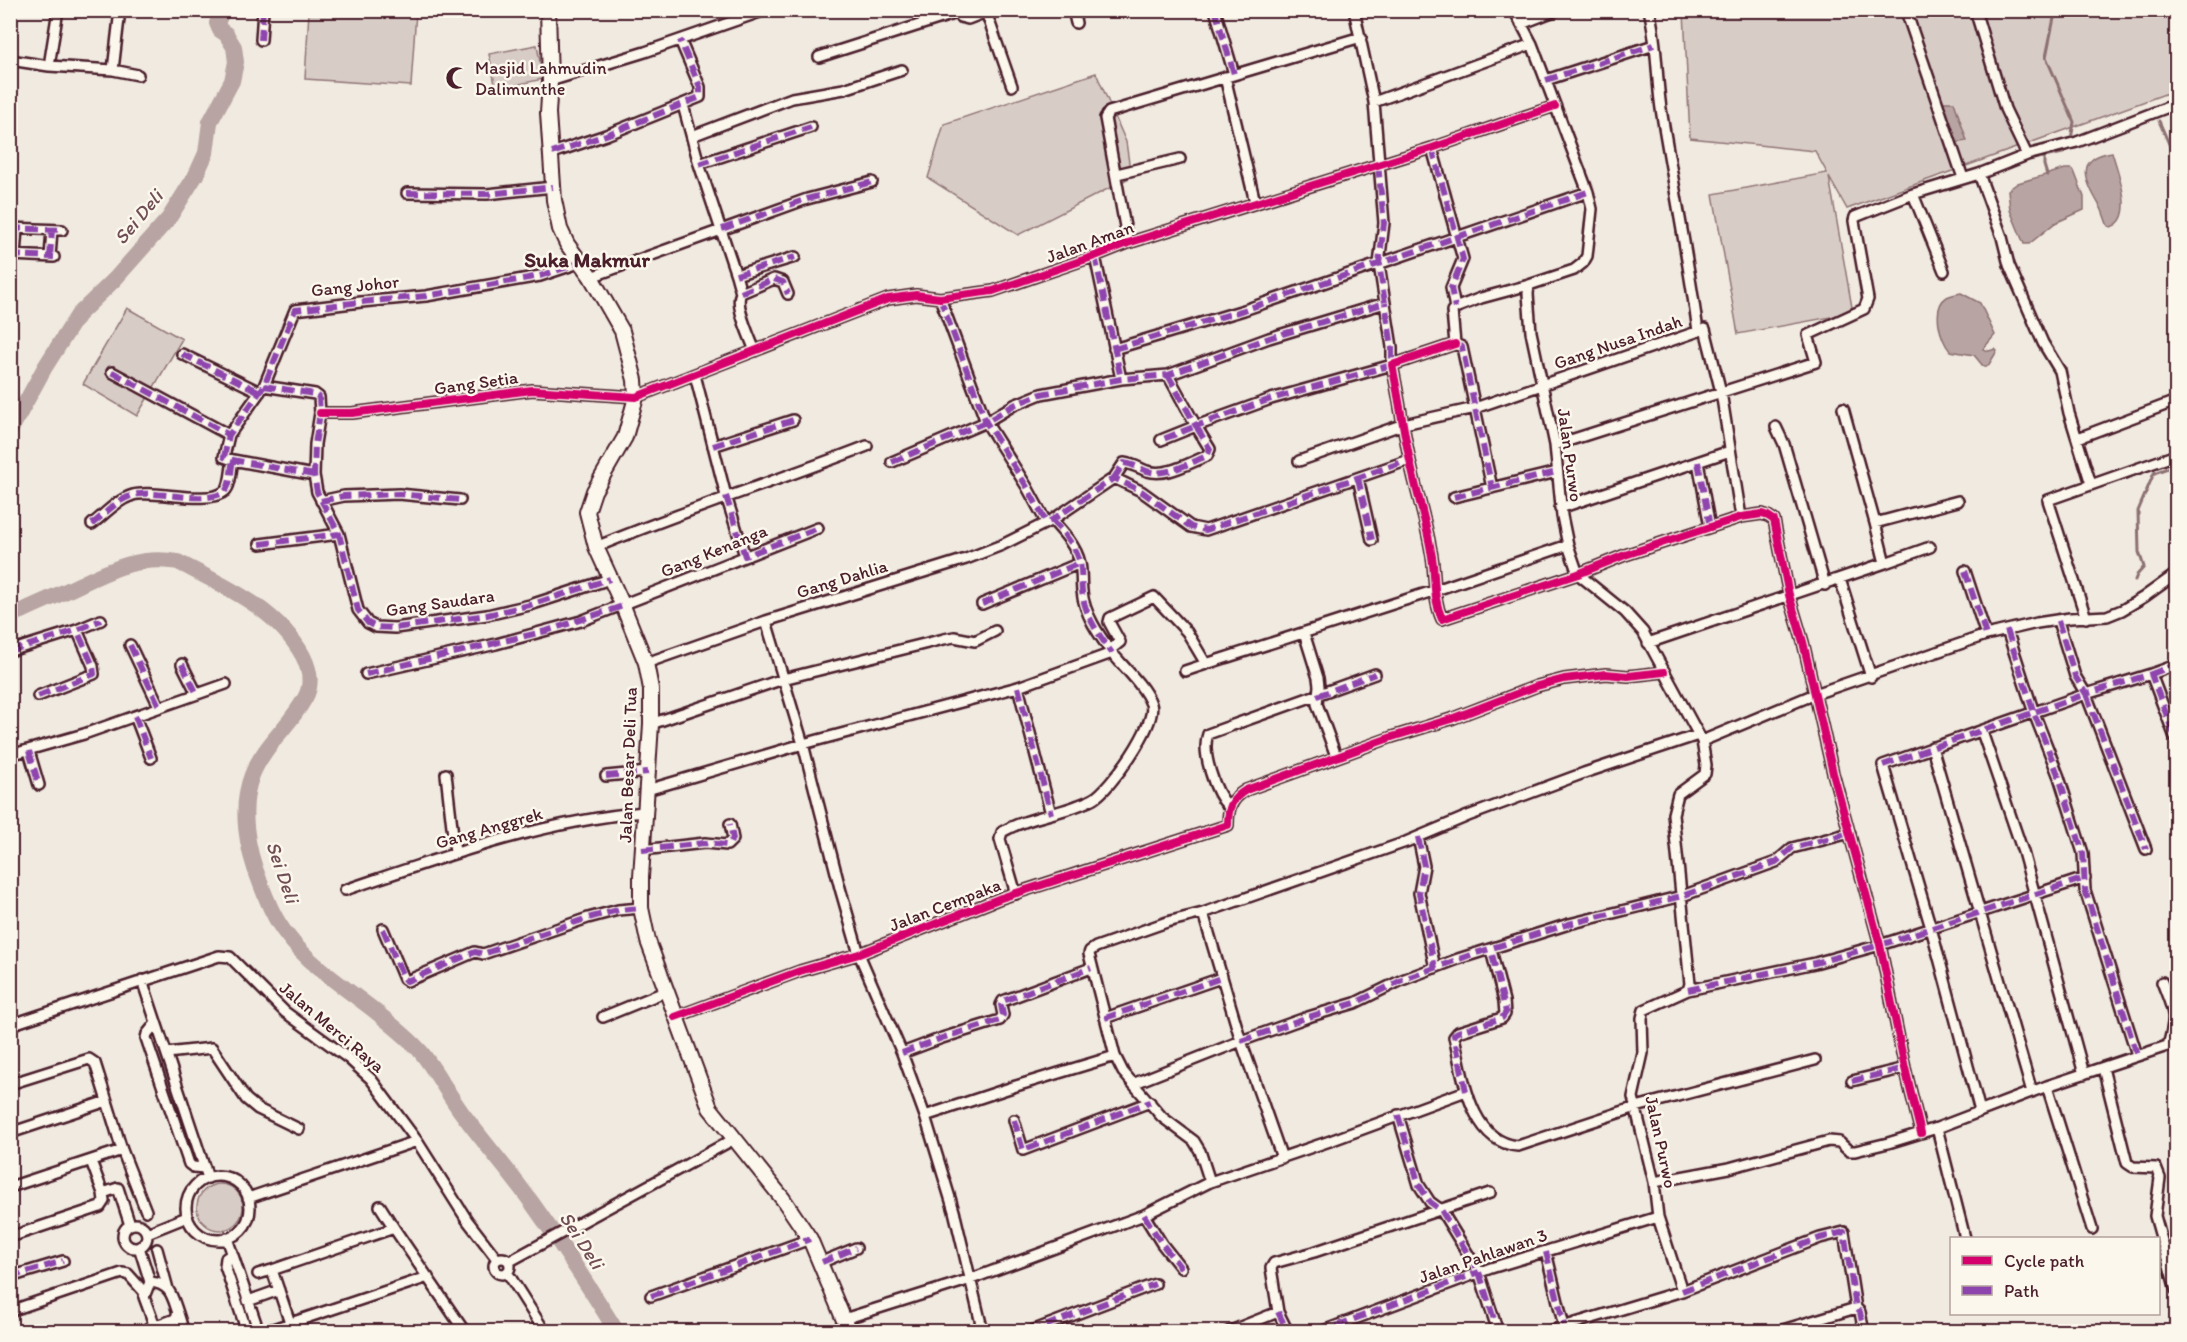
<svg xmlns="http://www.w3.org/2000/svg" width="2187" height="1342" font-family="Itim,sans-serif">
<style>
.green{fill:#d8ccc6;stroke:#917678;stroke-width:1.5}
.water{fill:#b8a4a2;stroke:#8c6f72;stroke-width:1.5}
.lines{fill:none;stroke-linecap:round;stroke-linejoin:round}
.stream{stroke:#8c6f72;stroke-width:3}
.river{stroke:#b8a4a2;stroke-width:16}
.street-casing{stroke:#4a1f2b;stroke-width:14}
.primary-casing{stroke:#4a1f2b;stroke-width:18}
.street{stroke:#fbf7ec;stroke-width:9}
.primary{stroke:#fbf7ec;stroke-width:14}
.quiet{stroke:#8e44ad;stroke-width:6;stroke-dasharray:12 6;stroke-linecap:butt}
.cycleway-casing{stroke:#fbf7ec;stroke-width:11}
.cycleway{stroke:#d6006c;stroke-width:8}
.labels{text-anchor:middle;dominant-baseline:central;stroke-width:5;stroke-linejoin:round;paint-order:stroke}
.poi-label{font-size:18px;fill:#4a1f2b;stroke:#fbf7ec;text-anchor:start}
.street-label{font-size:18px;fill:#4a1f2b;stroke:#fbf7ec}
.water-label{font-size:20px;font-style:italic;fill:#704e55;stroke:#fbf7ec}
.quarter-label{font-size:21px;font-weight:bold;fill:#4a1f2b;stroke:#fbf7ec}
</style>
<rect width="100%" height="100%" fill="#f0eae0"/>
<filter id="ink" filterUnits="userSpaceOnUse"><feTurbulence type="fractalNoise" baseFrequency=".0167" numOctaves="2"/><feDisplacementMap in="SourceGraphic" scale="12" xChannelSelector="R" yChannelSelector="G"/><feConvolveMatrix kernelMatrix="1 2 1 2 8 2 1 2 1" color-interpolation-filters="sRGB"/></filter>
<g filter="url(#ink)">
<!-- green -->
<path class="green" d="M309 11H416L411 86 305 79Z
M1684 11H2176V90L1847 209 1829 177 1853 313 1738 334 1713 194 1827 173 1815 151 1690 138Z
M537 45 543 79 496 89 489 54Z
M1096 73 1126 142 1131 177 1018 235 928 178 944 124Z
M127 308 182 339 137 416 83 384Z
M197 1207a23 23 0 1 1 46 0a23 23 0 1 1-46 0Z"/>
<!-- water -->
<path class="water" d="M1940 102H1954L1967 141 1954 143Z
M2112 152C2117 170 2137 219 2111 227L2108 226C2105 220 2104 214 2101 208 2087 184 2072 158 2112 152Z
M2065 169H2071L2074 171 2084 197V210L2055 223 2029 244H2024L2010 210 2008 190 2018 183Z
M1961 293 1980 303 1995 335 1983 349 1989 351 1995 349 1997 351 1988 366H1983L1974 355 1950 351C1940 340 1931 307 1947 297 1951 295 1956 294 1961 293Z"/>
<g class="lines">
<!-- stream -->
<path class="stream" d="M2058 10 2055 13 2046 57 2074 122 2071 139
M2159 121 2176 160
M2047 175 2044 165V157L2063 153 2069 146
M2135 580 2137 575 2144 567 2139 552 2138 511 2154 473 2176 465"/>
<!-- river -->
<path class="river" d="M10 431 45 367 78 315 115 279 169 218 196 175 206 153 210 122 232 81 236 62 234 47 226 34 220 30 217 23 223 10
M10 614 22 611C41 602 61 594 81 584 113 569 141 555 178 562 224 586 277 608 303 656 310 670 313 684 305 698 290 726 264 745 252 775 239 808 247 850 260 882 267 900 274 919 287 935 311 967 349 990 380 1015 394 1027 409 1038 421 1052 436 1071 448 1094 462 1113 485 1144 510 1172 532 1203 562 1245 590 1288 617 1332"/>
<!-- street casing -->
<g class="street-casing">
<path id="street" d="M956 10 960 17 968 19 986 12 1012 86
M1073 10 1076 23
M1215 10 1234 74
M1514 10 1532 44 1588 192 1592 209 1587 256 1583 263 1574 270 1529 285 1528 294 1531 332 1555 445 1562 516 1568 545 1578 574 1625 612 1643 632 1702 741 1706 765 1705 774 1678 794 1673 814 1690 984 1688 990
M1649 10C1658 44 1656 81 1662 115 1674 187 1688 258 1698 331
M1975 10 2005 109 2027 155
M1908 17 1963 178
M1521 24 1557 10
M261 40 263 10
M819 57 957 13
M10 60 49 66 113 70 138 75
M49 66 58 10
M113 70 120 10
M1225 77 1255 202
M1546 80 1654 45
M550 81 645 52 766 10
M1374 102 1532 44
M683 105 699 164 736 275 741 293C734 305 750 337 755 351
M692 136 792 98 844 89 902 70
M1432 148 1463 259 1451 288 1455 308
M552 153 606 135 700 97V87L680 40
M699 164 811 127
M1117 174 1180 159
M1979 174 2002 237 2009 265 2043 343 2060 371 2069 413 2091 484
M407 193 487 194 553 187
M1913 194 1944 271
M10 228 62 230
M1128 243 1105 118 1109 112 1361 37
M10 255 54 257
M15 255 17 229
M1095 256 1121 379
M50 257 52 230
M736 275 795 257
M591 277 807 199 872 182
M741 293 774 279 783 282 788 294
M940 298 986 422 1027 487 1046 522
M1455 344 1392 365C1399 397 1403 429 1410 461 1416 491 1426 521 1431 551 1436 574 1432 597 1442 619L1578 574 1625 555 1741 517 1762 514 1768 516 1774 520 1789 595 1803 642 1833 773 1880 945 1905 1068 1921 1133
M1114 349 1244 310 1588 192
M182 354 260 392
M112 372 229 435
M695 375 726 496 745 556
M1168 375 1196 426 1271 399 1392 365V347L1385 303
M264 386 315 394 319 397 320 413 315 444 314 475 317 492 339 534 358 610 368 623 376 627 395 628 487 615 530 605 610 579
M1843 408 1875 523 1885 563 1930 547
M320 413H352L532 390 636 397 888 299 916 295 940 298 993 291 1095 256 1128 243 1432 148 1555 106
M1776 427 1784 444 1825 585
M2078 438 2176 401
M1555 445 1816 362 1808 335 1864 309 1868 299 1854 221 1855 217 1913 194 1979 174 2027 155 2077 142 2176 104
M713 446 793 420
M1299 461 1404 424 1475 408 1705 329 1721 392 1741 517
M892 462 986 422 1014 405 1041 394 1121 379 1168 375 1269 338 1385 303 1379 264 1384 223 1374 102 1354 10
M1698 462 1710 527
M314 475 233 460 224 457 229 435 264 386 295 310 361 302 426 296 540 276 579 263
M1114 478 1124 463C1133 464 1139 468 1147 471 1167 477 1189 463 1207 456L1210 449 1196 426 1161 440
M1358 478 1372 540
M1492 488 1462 347 1455 344 1452 311 1455 308 1481 298 1529 285
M1454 497 1557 472
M321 501 344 496 399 494 460 500
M1560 508 1730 451
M1052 520C1063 532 1076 546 1080 563 1082 572 1081 582 1082 591 1084 614 1099 635 1112 653
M1875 523 1958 501
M92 524C105 514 117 500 133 495 153 489 209 506 225 491 231 486 231 468 233 460
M260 544 339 534
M596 547C685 510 777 481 867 446
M1965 571 1986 635
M1840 579 1871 677
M982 604 1080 563
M2086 618 2048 500 2176 455
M766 621 803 744 840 888 859 954 902 1053 925 1116 954 1211 983 1332
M2058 621 2075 676 2086 694 2151 674 2176 740
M2007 630 2034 713 2059 777 2083 853 2085 890 2137 1055
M1304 633 1318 678 1319 686 1317 704 1336 756
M1648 643 1885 563
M130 645 159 706
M1110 650 1120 642 1109 622 1110 618 1154 597 1187 632 1206 664 1433 591 1568 545
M10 651 77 630 101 620
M646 663 766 621 966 559 1002 545 1052 520 1114 478 1141 491 1191 527 1206 530 1409 460
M182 664 197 694
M1185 671 1206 664
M366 674 496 644 581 621 818 528
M2151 674 2176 665
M1018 687 1051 814
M38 696 94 674 93 666 77 630
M135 716 151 758
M651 724 783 679 944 639 954 637 975 641 995 631
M1982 732 2023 852 2084 1074
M1702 741 1815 694 1986 635 2037 623 2070 618 2107 616 2122 610 2144 597 2176 574
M1932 747 2032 1092
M29 751 39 785
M10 755 84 734 226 684
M446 774 455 853
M606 776 648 772
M647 790 803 744 1018 687 1112 653C1124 667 1145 687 1151 704 1158 723 1110 790 1093 799 1064 814 1029 816 1002 832L1000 839 1016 894
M1228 806C1215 793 1201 752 1208 734L1375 674
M1418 837 1424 866 1419 893 1435 968
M642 850 705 843 727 845 733 839 730 824
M345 890C443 857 542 821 645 812
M1203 913 1167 922 1096 947 1090 951 1089 954 1115 1056 1123 1072 1162 1117 1194 1141 1200 1151 1210 1182
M383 929 404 979 407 981 475 952 483 954 588 918 618 910 641 908
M1491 950 1504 1001 1505 1014 1502 1018 1458 1032 1454 1037C1463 1073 1469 1142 1518 1146L1636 1107 1815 1060
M142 980 208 1178
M2162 982C2174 1013 2177 1014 2168 1046
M603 1017 667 991
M675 1017 800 971 859 954 1001 898 1228 825C1228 808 1231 799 1246 790L1392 737 1451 719 1537 686 1564 679 1606 674 1628 676 1664 672
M1105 1018 1221 978
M156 1023 147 1034 146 1038 189 1164 193 1167 205 1168
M10 1025 219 956 230 957 285 1012 348 1058 371 1079 417 1141 467 1220 497 1259
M167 1053 212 1048 246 1099 258 1109 299 1129
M902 1053 942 1038 1000 1020 1003 1015 1001 1005 1003 1001 1091 968
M2103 1068 2127 1163 2133 1167 2156 1168 2160 1178 2155 1216 2176 1290
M1852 1081 1905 1068
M1135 1083 1241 1041 1308 1017 1355 1003 1402 980 1458 959 1569 924 1682 896 1776 862 1792 848 1850 833
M10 1084 89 1059 95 1063 107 1101
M2047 1086 2092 1229
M1980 1111 1931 928 1883 765 2086 694 2146 849
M1398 1115 1419 1185 1430 1202 1441 1210 1479 1272 1498 1332
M925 1116 1016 1086 1115 1056
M1014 1120 1023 1150 1150 1102
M1937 1128 1965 1238
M10 1133 107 1101 122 1150
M1282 1158 1241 1041 1203 913 1406 842 1468 816 1584 773 1698 735
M91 1161 103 1193 118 1188 130 1225
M186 1208a32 32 0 1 1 64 0a32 32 0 1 1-64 0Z
M1654 1182 1729 1168 1829 1141 1839 1142 1849 1151H1855L1888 1143 1937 1128 2047 1086 2176 1043
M10 1187 122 1150 146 1211
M248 1198 417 1141
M380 1206 394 1228
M1144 1215 1162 1244 1181 1268
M123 1236a12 12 0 1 1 24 0a12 12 0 1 1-24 0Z
M147 1233 187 1217
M10 1237 100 1207 104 1201 103 1193
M227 1238 259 1332
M139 1247 150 1282 144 1297 154 1324 159 1325 175 1319 178 1313C172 1296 171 1284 150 1282
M157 1249 168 1289
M1546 1252 1565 1331
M232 1254 226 1258 225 1266 247 1332
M494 1266a8 8 0 1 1 16 0a8 8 0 1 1-16 0Z
M510 1261 734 1139
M822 1262 856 1248
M507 1272 545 1332
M258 1274 272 1270
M10 1277 63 1261
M1682 1291 1658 1217 1654 1182 1633 1097 1643 1053 1642 1018 1644 1010 1688 990 1815 963 1880 945 2085 878
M651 1296 810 1239
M248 1301 279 1290
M10 1311 122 1273 128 1274 145 1293
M178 1313 184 1332
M844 1319 971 1279 1144 1215 1210 1182 1330 1141 1466 1091
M290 1323 272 1270 394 1228 465 1332
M143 1332 154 1324
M264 1332 428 1277
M1029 1332 1155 1284
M1228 1332 1278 1312
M1288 1332 1278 1312 1271 1268 1274 1263 1314 1252 1490 1193
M1320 1332 1491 1268 1658 1217
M1546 1332 1682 1291 1820 1238 1844 1232 1856 1308 1860 1312 1864 1332
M1776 1332 1856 1308"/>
</g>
<!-- primary casing -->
<g class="primary-casing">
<path id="primary" d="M548 10 550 81 548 113 554 200 560 229 567 244 591 277 622 331 635 380 636 397 625 437 594 491 587 512 596 547 623 606 646 663 651 689V724L641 877V908L648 941 710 1108 783 1199 810 1239 849 1332"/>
</g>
<!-- street -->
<use href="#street" class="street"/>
<!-- primary -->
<use href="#primary" class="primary"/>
<!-- quiet -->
<path class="quiet" d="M1215 10 1234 74
M261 40 263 10
M1546 80 1654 45
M1432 148 1463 259 1451 288 1455 308
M552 153 606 135 700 97V87L680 40
M699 164 811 127
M407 193 487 194 553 187
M10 228 62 230
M722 229 807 199 872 182
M10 255 54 257
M15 255 17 229
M1095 256 1121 379
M50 257 52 230
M736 275 795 257
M741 293 774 279 783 282 788 294
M940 298 986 422 1027 487 1046 522 1052 520 1114 478 1141 491 1191 527 1206 530 1409 460
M1455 344 1462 347 1492 488
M1114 349 1244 310 1588 192
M182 354 260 392
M112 372 229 435
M1168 375 1196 426 1271 399 1392 365V347L1385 303
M264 386 315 394 319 397 320 413 315 444 314 475 317 492 339 534 358 610 368 623 376 627 395 628 487 615 530 605 610 579
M713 446 793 420
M892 462 986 422 1014 405 1041 394 1121 379 1168 375 1269 338 1385 303 1379 264 1384 223 1378 164
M1698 462 1710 527
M314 475 233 460 224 457 229 435 264 386 295 310 361 302 426 296 540 276 579 263
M1114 478 1124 463C1133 464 1139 468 1147 471 1167 477 1189 463 1207 456L1210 449 1196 426 1161 440
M1358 478 1372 540
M726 496 745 556 818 528
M1454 497 1557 472
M321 501 344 496 399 494 460 500
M1052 520C1063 532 1076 546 1080 563 1082 572 1081 582 1082 591 1084 614 1099 635 1112 653
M92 524C105 514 117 500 133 495 153 489 209 506 225 491 231 486 231 468 233 460
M260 544 339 534
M1965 571 1986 635
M982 604 1080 563
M2058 621 2075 676 2086 694 2151 674 2176 740
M2007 630 2034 713 2059 777 2083 853 2085 890 2137 1055
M130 645 159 706
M10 651 77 630 101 620
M182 664 197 694
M366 674 546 631 623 606
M2151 674 2176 665
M1018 687 1051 814
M38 696 94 674 93 666 77 630
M1317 696 1375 674
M135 716 151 758
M29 751 39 785
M1883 765 2086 694 2146 849
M606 776 648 772
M1418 837 1424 866 1419 893 1435 968
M642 850 705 843 727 845 733 839 730 824
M383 929 404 979 407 981 475 952 483 954 588 918 618 910 641 908
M1688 990 1815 963 1880 945 2085 878
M1105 1018 1221 978
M1241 1041 1308 1017 1355 1003 1402 980 1473 954 1569 924 1682 896 1776 862 1792 848 1850 833
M902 1053 942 1038 1000 1020 1003 1015 1001 1005 1003 1001 1091 968
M1852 1081 1905 1068
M1466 1091 1454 1035 1458 1032 1502 1018 1506 1012 1491 950
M1398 1115 1419 1185 1430 1202 1441 1210 1479 1272 1498 1332
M1014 1120 1023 1150 1150 1102
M1144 1215 1162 1244 1181 1268
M1546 1252 1564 1325
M822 1262 856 1248
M10 1277 63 1261
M1682 1291 1820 1238 1844 1232 1856 1308 1860 1312 1864 1332
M651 1296 810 1239
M1278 1312 1288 1332
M1029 1332 1155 1284
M1320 1332 1479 1272"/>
<!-- cycleway casing -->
<g class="cycleway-casing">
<path id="cycleway" d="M1455 344 1392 365C1399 397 1403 429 1410 461 1416 491 1426 521 1431 551 1436 574 1432 597 1442 619L1578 574 1625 555 1741 517 1762 514 1768 516 1774 520 1789 595 1803 642 1833 773 1880 945 1905 1068 1921 1133
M320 413H352L532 390 636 397 888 299 916 295 940 298 993 291 1095 256 1128 243 1432 148 1555 106
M675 1017 800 971 859 954 1001 898 1228 825C1228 808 1231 799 1246 790L1392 737 1451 719 1537 686 1564 679 1606 674 1628 676 1664 672"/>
</g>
<!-- cycleway -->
<use href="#cycleway" class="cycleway"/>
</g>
</g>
<!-- icons -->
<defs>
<g id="mosque-bare" transform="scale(1.8)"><path d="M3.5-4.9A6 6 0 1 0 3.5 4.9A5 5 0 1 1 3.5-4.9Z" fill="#4a1f2b" stroke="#fbf7ec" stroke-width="2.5" paint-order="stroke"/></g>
</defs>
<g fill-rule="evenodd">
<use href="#mosque-bare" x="457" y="78"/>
</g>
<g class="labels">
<!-- poi labels -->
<g class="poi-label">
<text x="475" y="68">Masjid Lahmudin<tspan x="475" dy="21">Dalimunthe</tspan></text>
</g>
<!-- street labels -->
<g class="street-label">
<text transform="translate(1090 242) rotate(-20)">Jalan Aman</text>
<text transform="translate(355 286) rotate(-6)">Gang Johor</text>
<text transform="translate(1618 342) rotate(-19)">Gang Nusa Indah</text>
<text transform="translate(476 383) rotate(-8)">Gang Setia</text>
<text transform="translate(1570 455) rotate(82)">Jalan Purwo</text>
<text transform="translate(714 551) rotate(-22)">Gang Kenanga</text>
<text transform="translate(842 579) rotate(-17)">Gang Dahlia</text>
<text transform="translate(440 603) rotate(-8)">Gang Saudara</text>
<text transform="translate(628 765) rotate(-88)">Jalan Besar Deli Tua</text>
<text transform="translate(489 828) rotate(-16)">Gang Anggrek</text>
<text transform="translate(945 905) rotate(-21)">Jalan Cempaka</text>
<text transform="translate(332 1027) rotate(40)">Jalan Merci Raya</text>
<text transform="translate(1661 1142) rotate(78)">Jalan Purwo</text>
<text transform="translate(1483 1256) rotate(-19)">Jalan Pahlawan 3</text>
</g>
<!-- water labels -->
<g class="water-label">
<text transform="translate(138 217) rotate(-50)">Sei Deli</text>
<text transform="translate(283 872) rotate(71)">Sei Deli</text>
<text transform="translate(582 1240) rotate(57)">Sei Deli</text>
</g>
<!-- quarter labels -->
<g class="quarter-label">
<text x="587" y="259">Suka Makmur</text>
</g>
</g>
<!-- margin -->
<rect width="2187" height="1342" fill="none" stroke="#fbf7ec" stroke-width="36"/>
<rect x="18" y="18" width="2151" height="1306" fill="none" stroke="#4a1f2b" stroke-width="2" filter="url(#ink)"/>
<!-- legend -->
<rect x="1950" y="1237" width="210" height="78" fill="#fbf7ec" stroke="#b4a19f" stroke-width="1.5"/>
<rect x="1962" y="1256" width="30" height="9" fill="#d6006c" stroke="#b4a19f" stroke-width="1.5"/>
<text x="2004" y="1267" font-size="18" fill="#4a1f2b">Cycle path</text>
<rect x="1962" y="1286" width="30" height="9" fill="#8e44ad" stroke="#b4a19f" stroke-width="1.5"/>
<text x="2004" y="1297" font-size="18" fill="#4a1f2b">Path</text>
</svg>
